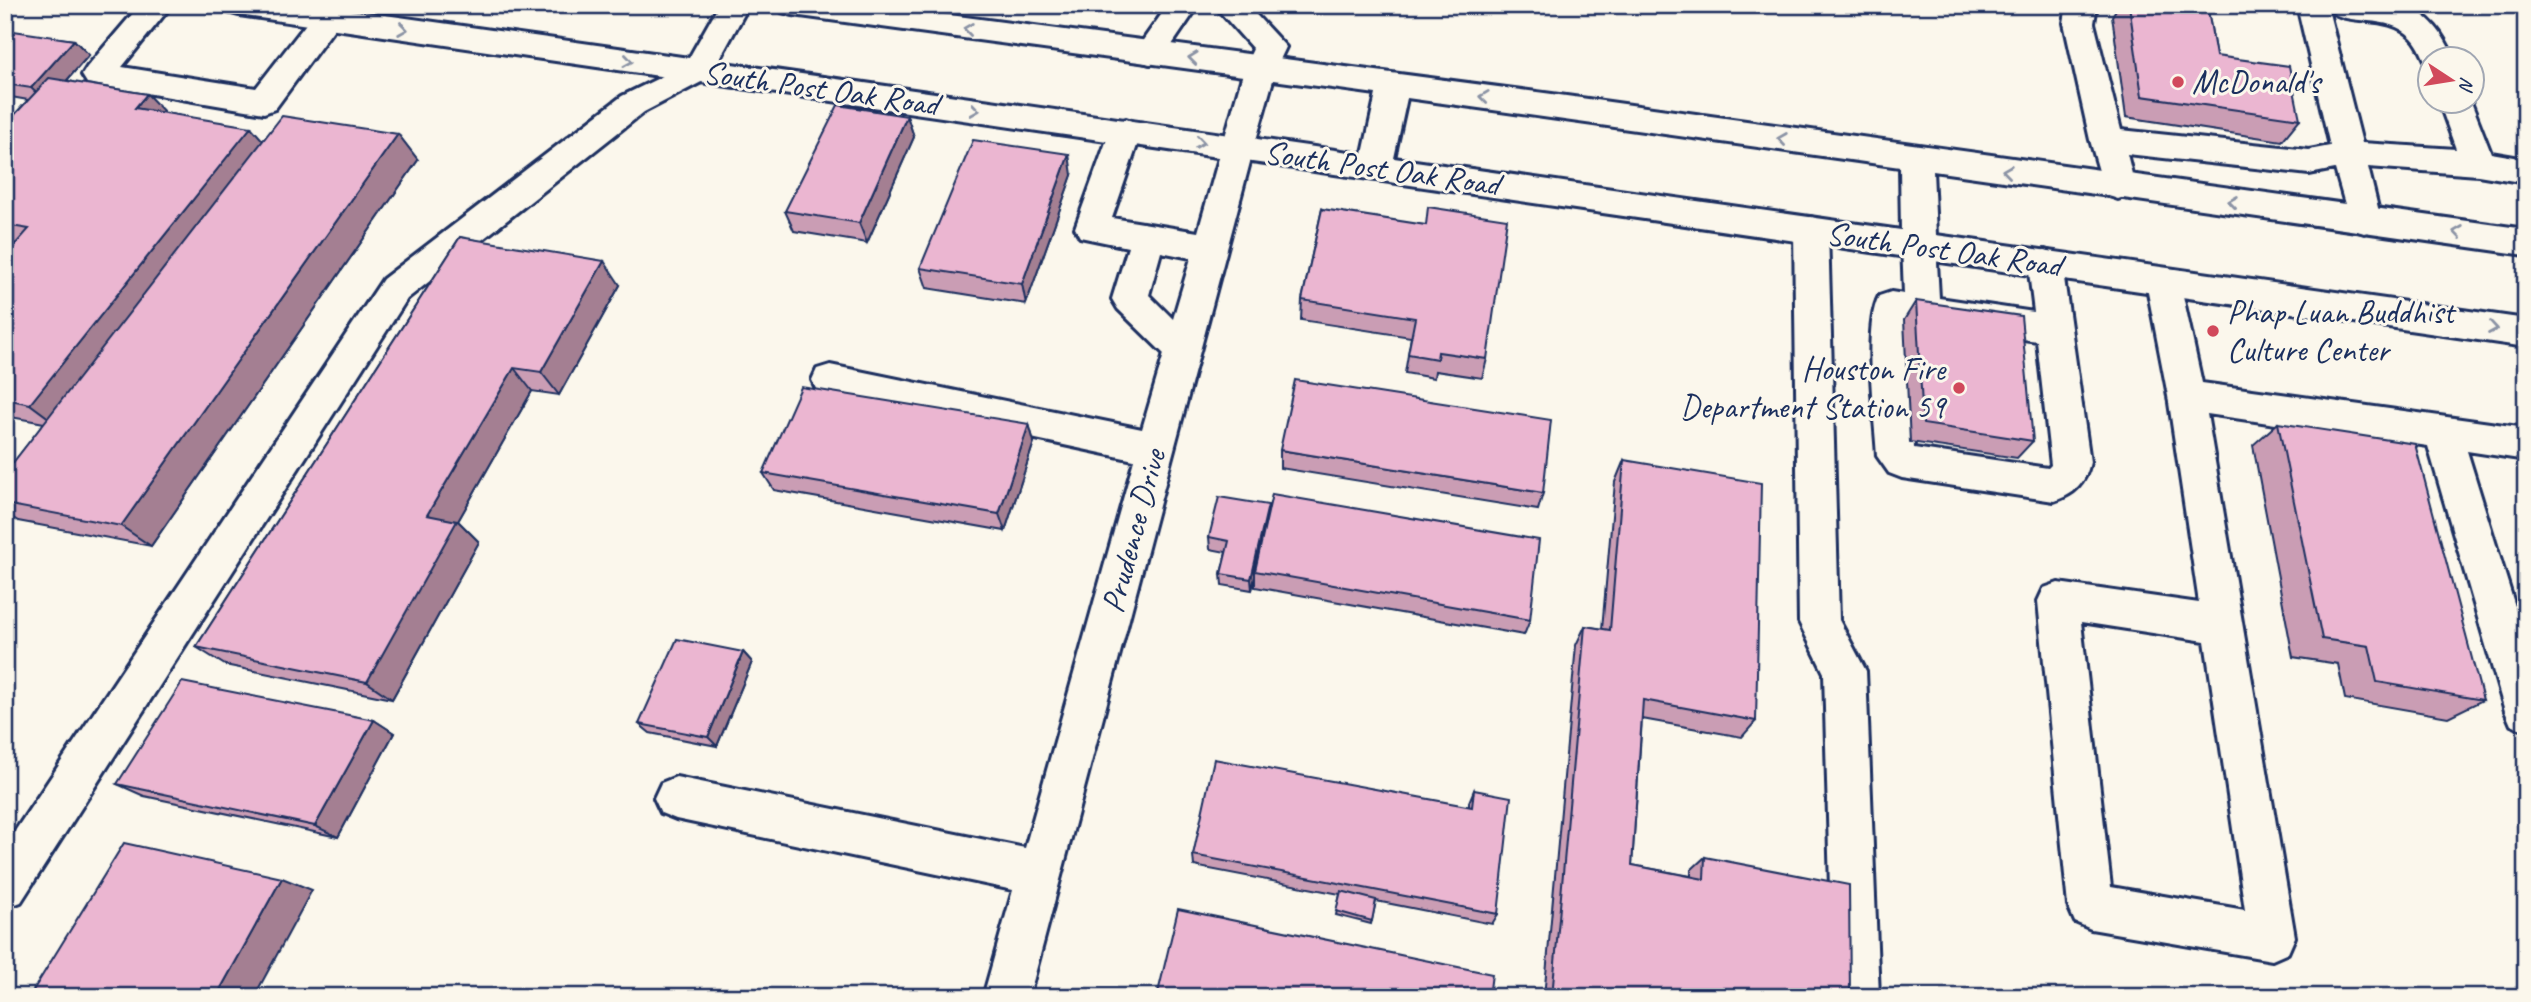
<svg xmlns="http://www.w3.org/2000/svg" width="2531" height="1002" font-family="Caveat,sans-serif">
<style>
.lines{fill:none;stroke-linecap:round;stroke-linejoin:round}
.minor-casing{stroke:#1b2f5e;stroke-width:6}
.major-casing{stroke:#1b2f5e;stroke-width:6}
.minor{fill:#fbf7ec;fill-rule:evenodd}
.major{fill:#fbf7ec;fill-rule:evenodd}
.wall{fill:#ca9db4;stroke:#1b2f5e;stroke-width:2}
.shaded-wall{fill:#a47f92;stroke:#1b2f5e;stroke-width:2}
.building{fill:#ebb6d1;stroke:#1b2f5e;stroke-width:2}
.oneway{stroke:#8b93a5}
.poi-dot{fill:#d1495b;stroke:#fbf7ec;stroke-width:2.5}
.labels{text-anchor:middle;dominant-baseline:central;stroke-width:6;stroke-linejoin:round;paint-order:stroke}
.poi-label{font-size:33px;fill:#1b2f5e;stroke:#fbf7ec;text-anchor:start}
.street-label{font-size:33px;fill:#1b2f5e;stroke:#fbf7ec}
</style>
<rect width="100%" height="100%" fill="#fbf7ec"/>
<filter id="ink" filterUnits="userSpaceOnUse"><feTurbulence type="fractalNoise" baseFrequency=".0143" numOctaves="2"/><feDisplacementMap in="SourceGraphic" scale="14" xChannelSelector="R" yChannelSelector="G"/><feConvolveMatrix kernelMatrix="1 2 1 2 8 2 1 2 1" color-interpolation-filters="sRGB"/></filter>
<g filter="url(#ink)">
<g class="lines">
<!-- minor casing -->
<g class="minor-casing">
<path id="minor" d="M140 5H172L122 67 256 88 316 11 327 7 338 11 342 18 275 109 264 113 87 83 82 75 87 67Z
M1168 5H1199L1161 61 1150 64 1139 61 1134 53Z
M1214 5H1247L1286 47 1277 66 1254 147 1029 997H983L1013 890 676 819 661 813 654 798 661 783 676 777 1025 848 1134 460 830 395 817 391 812 380 817 369 830 365 1142 429 1164 354 1118 309 1112 299 1128 247 1080 237 1075 228 1110 131 1115 123 1126 119 1137 123 1142 131 1112 218 1198 232 1245 66 1253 49ZM1161 252 1191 258 1173 319 1149 295Z
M2067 5H2097L2094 23 2121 130 2309 150 2330 146 2297 5H2402C2431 14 2443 34 2455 60H2430L2429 68C2423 58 2420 46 2412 38 2388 12 2347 28 2328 9L2362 143 2456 149 2439 102H2471L2491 153 2526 159V183L2478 175 2368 167 2381 220 2376 229 2364 233 2352 229 2335 169 2309 174 2127 154 2135 186 2130 195 2118 199 2106 195 2090 140 2064 23Z
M698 59 709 62 714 70 709 78 644 112 407 299 21 902 5 908V846L383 279 622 96Z
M1811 217 1823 221 1828 230 1839 620 1866 671 1879 997H1833L1824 673 1799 622 1794 230 1799 221Z
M1919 231 1931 235 1936 244 1939 298 2034 312 2028 264 2033 254 2045 250 2057 254 2062 264 2090 462C2085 484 2075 494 2054 501L1902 478 1889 473 1877 456C1875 418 1862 328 1879 296L1891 292 1904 294 1902 244 1907 235ZM1908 322 2037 341 2051 465 2048 468 1914 448Z
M2163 268 2175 272 2180 282 2202 383 2526 428V460L2467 451 2526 642V731L2511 725 2505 711 2428 446 2207 414 2295 937 2288 953 2272 960 2091 929 2075 922 2068 906 2038 601 2044 588 2058 583 2199 603 2168 396 2146 282 2151 272ZM2081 622 2205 641 2245 910 2111 887Z"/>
</g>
<!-- major casing -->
<g class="major-casing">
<path id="major" d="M224 5H314L689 58 719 5H749L718 62 1363 154 1376 94 793 15 782 12 778 5H874L1552 94 2526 229V255L1933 171 1936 235 2526 319V347L239 15 228 12ZM1407 98 1900 167 1901 230 1394 158Z"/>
</g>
<!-- minor -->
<use href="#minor" class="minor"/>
<!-- major -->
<use href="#major" class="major"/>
</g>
<!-- wall -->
<path class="wall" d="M2119 5H2207L2216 56 2300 119 2282 141 2126 117 2112 16Z
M5 32 74 40 89 55 67 80 165 113 263 140 398 134 418 160 151 546 18 521 5 513V473L44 423 5 416V125L28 100 5 96Z
M907 116 914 137 867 243 794 231 785 211Z
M1072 175 1026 304 927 288 920 268Z
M1322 209 1487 359 1482 378 1435 371 1434 378 1405 373 1411 337 1301 320 1302 300Z
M460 237 620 285 559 395 532 391 458 521 479 542 392 699 225 665 196 647Z
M1916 301 2033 441 2017 458 1910 442 1904 320Z
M2278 423 2483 700 2448 717 2345 699 2338 664 2293 657 2253 445Z
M1029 424 1034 442 1005 531 774 490 763 473Z
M1280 450 1543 493 1538 510 1280 468Z
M1624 460 1756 721 1742 737 1642 719 1632 865 1691 876V870L1705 857 1850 997H1544L1576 645 1585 626 1602 629 1615 482Z
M1268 514 1530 620 1524 635 1255 587V576L1252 590 1222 585 1221 574 1226 552 1210 549 1209 537Z
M743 652 752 662 717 746 650 733 639 724Z
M374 720 394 733 338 837 144 796 117 784Z
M1474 790 1498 914 1492 924 1376 901 1371 924 1336 915 1340 894 1194 866 1193 855 1469 807V802Z"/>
<!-- shaded-wall -->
<path class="shaded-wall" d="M74 40 89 55 47 103 31 88Z
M147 94 172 120 135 108Z
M907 116 914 137 867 243 859 223Z
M251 127 274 153 61 427 30 404Z
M398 134 418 160 151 546 121 526Z
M1069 154 1072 175 1026 304 1022 284Z
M5 235 19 247 5 260Z
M604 261 620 285 559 395 541 372Z
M514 368 532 391 458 521 479 542 392 699 367 682 427 515Z
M1029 424 1034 442 1005 531 999 514Z
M1268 505V517L1255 571V576L1252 590 1251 579Z
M743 652 752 662 717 746 708 737Z
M374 720 394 733 338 837 315 826Z
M282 878 312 890 254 997H216Z"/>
<!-- building -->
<path class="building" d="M2129 5H2207L2216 56 2289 66 2300 119 2142 96Z
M7 30 74 40 31 88 5 84V32Z
M49 78 147 94 135 108 251 127 30 404 5 399V256L29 229 5 225V125Z
M838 105 907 116 859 223 785 211Z
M282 116 398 134 121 526 5 504V473Z
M973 140 1069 154 1022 284 920 268Z
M1428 207 1507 219 1487 359 1438 352 1437 359 1408 354 1415 318 1302 300 1322 209 1426 225Z
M460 237 604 261 541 372 514 368 427 515 457 521 367 682 196 647Z
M1916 301 2021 316 2033 441 1923 424Z
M1295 380 1551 420 1543 493 1280 450Z
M801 387 1029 424 999 514 763 473Z
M2278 423 2415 444 2483 700 2377 682 2369 646 2322 639Z
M1624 460 1761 483 1756 721 1643 700 1632 865 1704 879 1705 857 1849 885 1850 997H1552L1585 626 1610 630Z
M1272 494 1539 540 1530 620 1255 571Z
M1219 497 1268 505 1251 579 1221 574 1229 541 1209 537Z
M677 639 743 652 708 737 639 724Z
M182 682 374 720 315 826 117 784Z
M1214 759 1472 807 1474 790 1511 797 1498 914 1193 855Z
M124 843 282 878 216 997H29Z
M1341 891 1376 900 1372 921 1336 911Z
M1178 909 1492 974 1489 997H1157Z"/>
<!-- one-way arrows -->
<defs><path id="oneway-chevron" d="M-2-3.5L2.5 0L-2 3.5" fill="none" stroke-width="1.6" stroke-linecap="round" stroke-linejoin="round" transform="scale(1.75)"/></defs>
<g class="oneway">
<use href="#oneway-chevron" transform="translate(403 29) rotate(8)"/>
<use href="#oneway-chevron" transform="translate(968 29) rotate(-172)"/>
<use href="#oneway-chevron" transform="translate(1193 58) rotate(-173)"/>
<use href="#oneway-chevron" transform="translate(628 61) rotate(8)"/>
<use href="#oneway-chevron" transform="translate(1484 97) rotate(-173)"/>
<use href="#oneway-chevron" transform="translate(975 110) rotate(8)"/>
<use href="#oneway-chevron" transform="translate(1782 139) rotate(-172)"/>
<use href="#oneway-chevron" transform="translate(1200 142) rotate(8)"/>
<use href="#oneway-chevron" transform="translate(2007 171) rotate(-172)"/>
<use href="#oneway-chevron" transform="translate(2233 202) rotate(-172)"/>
<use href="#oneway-chevron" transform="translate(2458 232) rotate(-172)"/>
<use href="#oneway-chevron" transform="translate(2493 328) rotate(9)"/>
</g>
</g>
<!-- markers -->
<g class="poi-dot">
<circle cx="2178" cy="82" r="7"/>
<circle cx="2213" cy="331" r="7"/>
<circle cx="1959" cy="388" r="7"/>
</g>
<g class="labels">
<!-- poi labels -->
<g class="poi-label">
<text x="2192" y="82">McDonald's</text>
<text x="2227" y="312">Phap Luan Buddhist<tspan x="2227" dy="38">Culture Center</tspan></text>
<text x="1945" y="369" text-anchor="end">Houston Fire<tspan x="1945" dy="38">Department Station 59</tspan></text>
</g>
<!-- street labels -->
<g class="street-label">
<text transform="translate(821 88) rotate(8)">South Post Oak Road</text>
<text transform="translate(1382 168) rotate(8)">South Post Oak Road</text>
<text transform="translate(1944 249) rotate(8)">South Post Oak Road</text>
<text transform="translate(1133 531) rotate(-75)">Prudence Drive</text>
</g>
</g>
<!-- margin -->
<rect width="2531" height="1002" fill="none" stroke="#fbf7ec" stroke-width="28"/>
<rect x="14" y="14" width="2503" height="974" fill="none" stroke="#1b2f5e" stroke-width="2.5" filter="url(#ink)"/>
<!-- north arrow -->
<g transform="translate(2451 80) rotate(102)"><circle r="33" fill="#fbf7ec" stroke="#a1a7b3" stroke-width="2"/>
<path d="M0-5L12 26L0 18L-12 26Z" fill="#d1495b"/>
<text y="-10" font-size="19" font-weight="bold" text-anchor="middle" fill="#1b2f5e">N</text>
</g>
</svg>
